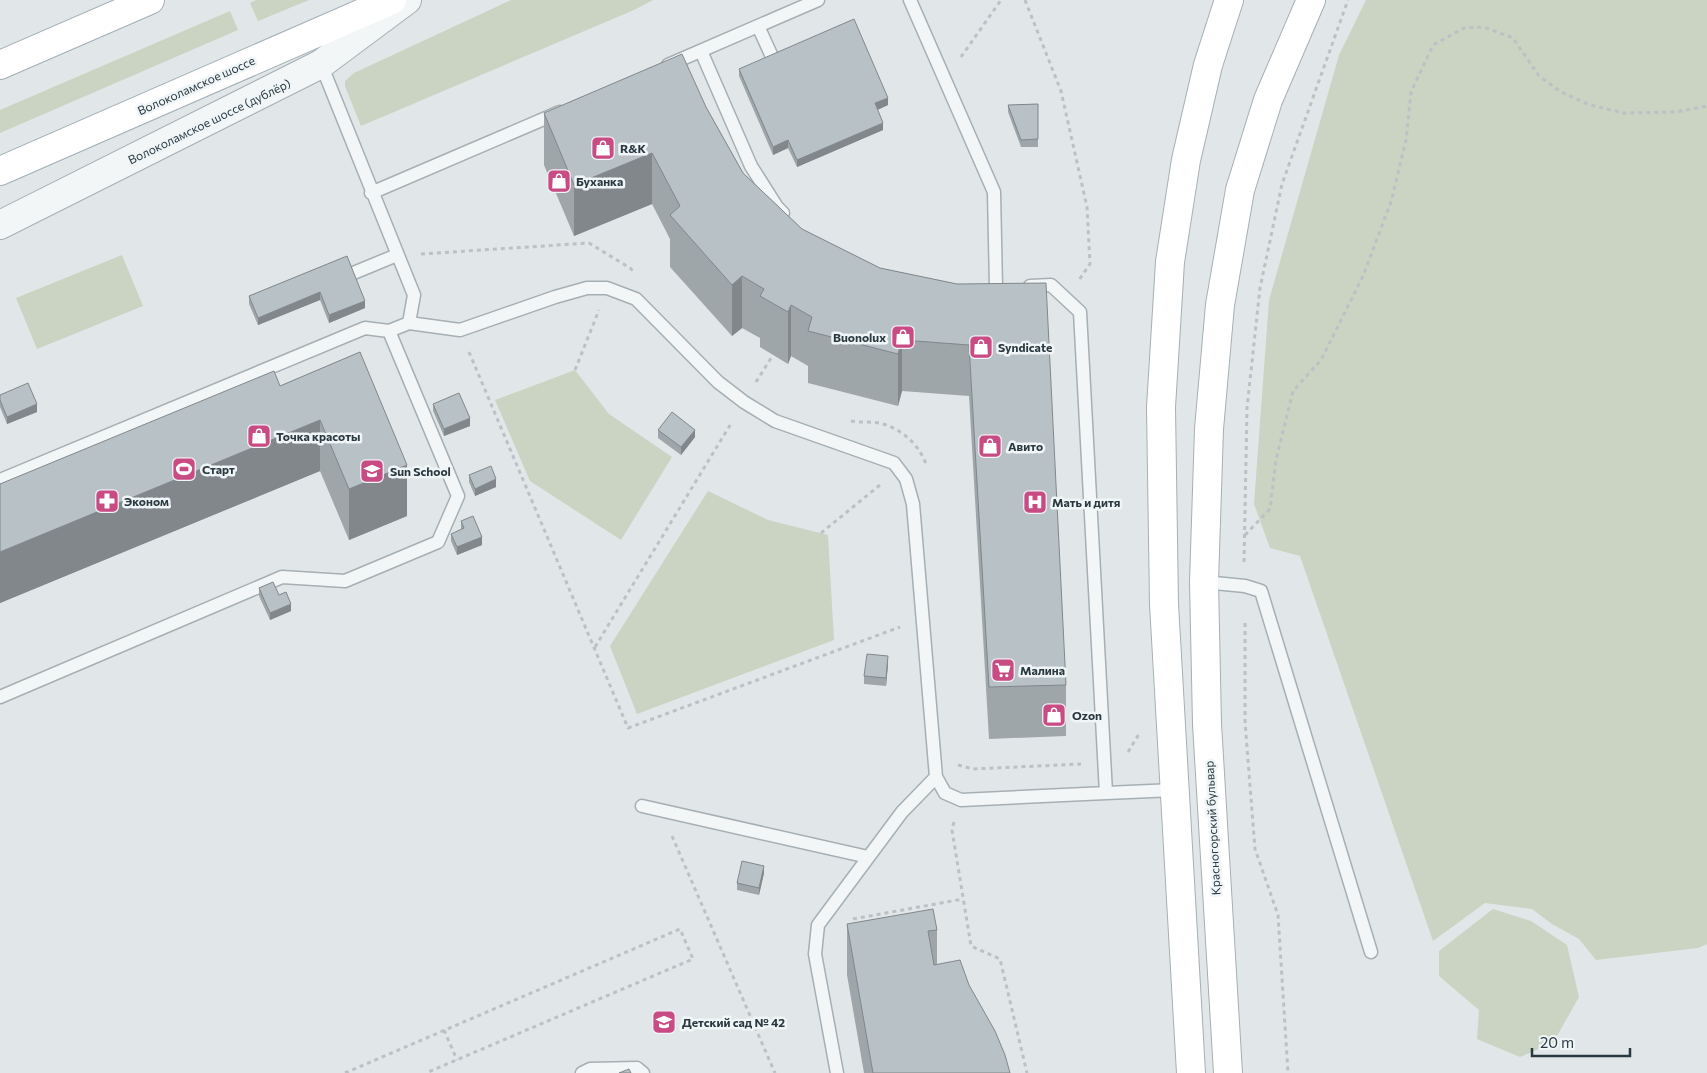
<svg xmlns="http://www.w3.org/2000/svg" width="1707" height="1073" font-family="Commissioner,sans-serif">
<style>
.green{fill:#cbd3c2}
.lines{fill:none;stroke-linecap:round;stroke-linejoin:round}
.service-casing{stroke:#a6afb3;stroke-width:15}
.tertiary-casing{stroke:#a6afb3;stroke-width:30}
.secondary-casing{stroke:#a6afb3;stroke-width:30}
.primary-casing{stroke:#a1aeb4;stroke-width:30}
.path{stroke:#bbc1c4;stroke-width:3;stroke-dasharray:4 4;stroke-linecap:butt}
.service{stroke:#f3f6f7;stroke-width:12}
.tertiary{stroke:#f3f6f7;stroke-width:28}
.secondary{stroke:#fff;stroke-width:28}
.primary{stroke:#fff;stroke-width:28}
.wall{fill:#9ea6aa}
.shaded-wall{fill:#81878b}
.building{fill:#b8c1c6;stroke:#81878b}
.labels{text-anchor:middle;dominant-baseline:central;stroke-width:5;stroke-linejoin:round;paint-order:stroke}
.street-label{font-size:12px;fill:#2a3940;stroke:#f0f5f7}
.poi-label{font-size:12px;font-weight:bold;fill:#2a3940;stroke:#f0f5f7;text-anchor:start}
</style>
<rect width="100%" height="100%" fill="#e1e7e9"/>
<!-- green -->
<path class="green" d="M256 0H309L258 21 250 3Z
M511 0H653L634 10 361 126 345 86V81L354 73Z
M1366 0H1707V944L1698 948 1596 960 1579 939 1552 924 1532 909 1485 903 1433 941 1300 556 1270 548 1254 504 1269 300 1339 55Z
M230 11 238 30 0 133V110Z
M122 255 143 306 37 349 16 298Z
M575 370 609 414 672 457 621 540 530 481 495 400Z
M708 491 768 520 828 535 834 640 637 714 610 646Z
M1493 909 1531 921 1567 945 1579 997 1553 1043 1520 1057 1477 1039 1479 1010 1439 976V951Z"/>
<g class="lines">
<!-- service casing -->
<g class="service-casing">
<path id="service" d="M910 0 994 192 996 288
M758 26 774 61
M701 51 751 166 777 207 783 213
M668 65 818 0
M371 193 560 112
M351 274 397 255
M1030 286 1051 285 1080 312 1106 793 1174 790
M409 323 460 330 555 297 587 288H607L636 299 718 382 744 402 775 421 894 463 906 479 913 504 936 777 945 793 961 800 1106 793
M0 480 365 328 389 331
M1204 582 1245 586 1261 591 1371 952
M0 697 282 577 345 581 438 542 458 496 389 331 409 323 414 295 321 64
M642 806 868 857
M582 1073 590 1069 637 1068 643 1073
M837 1073 815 954 818 925 902 812 936 777"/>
</g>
<!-- tertiary casing -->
<g class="tertiary-casing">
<path id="tertiary" d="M0 225 321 64 407 0"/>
</g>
<!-- secondary casing -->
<g class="secondary-casing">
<path id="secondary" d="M1191 1073 1164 604 1161 407 1170 262 1186 160 1208 65 1229 0
M1228 1073 1207 724 1204 582 1209 429 1220 305 1240 190 1268 100 1311 0"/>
</g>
<!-- primary casing -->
<g class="primary-casing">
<path id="primary" d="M0 65 150 0
M0 171 392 0"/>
</g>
<!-- path -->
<path class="path" d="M1025 0 1061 91 1087 207 1090 264 1079 280
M961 57 1001 0
M421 254 589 243 630 268 635 273
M469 352 628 728 900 627
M575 370 599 310
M756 382 773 355
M851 421C861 423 873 421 883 424 903 430 919 445 926 464
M821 533 880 485
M1245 535 1270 509 1276 460 1293 391 1321 360 1363 276 1391 202 1406 140 1411 92 1433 45 1464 28 1484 27 1513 38 1539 76 1561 92 1590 105 1624 113 1676 112 1707 106
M1244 562 1247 408 1260 288 1282 184 1348 0
M1245 623V722L1255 849 1278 915 1288 1073
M595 647 732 422
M1128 752 1139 734
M958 765 973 769 1081 764
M954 822 952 830 971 946 1000 959 1027 1073
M672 836 775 1073
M853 919 963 899
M444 1030 457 1060
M345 1073 680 929 693 959 426 1073"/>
<!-- service -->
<use href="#service" class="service"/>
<!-- tertiary -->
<use href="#tertiary" class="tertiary"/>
<!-- secondary -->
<use href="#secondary" class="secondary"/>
<!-- primary -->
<use href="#primary" class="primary"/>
</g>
<!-- wall -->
<path class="wall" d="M739 69 888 105 877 110 883 130 797 167 788 148 773 155 739 76Z
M1038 104V147H1021L1008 112V105Z
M706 107 743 173 802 229 880 268 957 284 1066 685V736L989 739 969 396 902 391 898 406 808 383V366L791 356 788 364 760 347V338L742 328 732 336 670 267V239L652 204 574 236 544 165V113Z
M347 256 365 308 329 323 320 300 258 325 249 304V296Z
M360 352 407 516 349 540 320 471 0 603V484L280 386Z
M0 395 37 412 7 424 0 407Z
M433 404 470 426 444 436 433 411Z
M658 430 695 437 681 455 658 438Z
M469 475 496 487 475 496 469 482Z
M461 521 482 545 457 555 451 541V534L461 530Z
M259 588 279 595 291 611 270 620 259 596Z
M888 664 886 686 864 684V676Z
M764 873 759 895 737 890V883Z
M847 924 937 930V964L969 985 1010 1073H864L847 975Z"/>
<!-- shaded-wall -->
<path class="shaded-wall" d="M888 98V105L875 111V103Z
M883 123V130L797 167V160Z
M788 140V148L773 155V147Z
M652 153V204L574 236V185Z
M742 276V328L732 336V285Z
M320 292V300L258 325V318Z
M365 301V308L329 323V315Z
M791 305V356L788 364V312Z
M902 340V391L898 406V354Z
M37 404V412L7 424V417Z
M470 418V426L444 436V429Z
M320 420V471L0 603V552Z
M695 430V437L681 455V447Z
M407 465V516L349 540V489Z
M496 479V487L475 496V489Z
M482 537V545L457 555V547Z
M291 604V611L270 620V613Z
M888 656V664L886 686V678Z
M764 866V873L759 895V888Z"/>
<!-- building -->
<path class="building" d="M854 19 888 98 875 103 883 123 797 160 788 140 773 147 739 69Z
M682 54 706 107 743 173 802 229 880 268 957 284 1046 283 1066 685 989 687 969 345 902 340 898 354 808 331 812 317 791 305 788 312 760 296 764 289 742 276 732 285 670 215 680 206 652 153 574 185 544 113Z
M1038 104V139L1021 140 1008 105Z
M347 256 365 301 329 315 320 292 258 318 249 296Z
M360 352 407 465 349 489 320 420 0 552V484L274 371 280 386Z
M28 383 37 404 7 417 0 400V395Z
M459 393 470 418 444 429 433 404Z
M672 412 695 430 681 447 658 430Z
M491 466 496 479 475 489 469 475Z
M473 516 482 537 457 547 451 534 464 528 461 521Z
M273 582 279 595 286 592 291 604 270 613 259 588Z
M867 654 888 656 886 678 864 676Z
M742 861 764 866 759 888 737 883Z
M933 909 937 930 928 931 934 965 960 960 969 985 995 1031 1005 1055 1010 1073H873L847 924Z
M629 1069 631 1073H619Z"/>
<!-- icons -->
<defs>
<g id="shop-square" transform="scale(1.25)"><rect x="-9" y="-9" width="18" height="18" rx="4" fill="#c94b84" stroke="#f0f5f7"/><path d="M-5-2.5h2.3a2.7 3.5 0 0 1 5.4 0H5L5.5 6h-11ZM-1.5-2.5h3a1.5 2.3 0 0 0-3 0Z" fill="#fff"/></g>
<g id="stadium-square" transform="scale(1.25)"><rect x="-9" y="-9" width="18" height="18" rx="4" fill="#c94b84" stroke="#f0f5f7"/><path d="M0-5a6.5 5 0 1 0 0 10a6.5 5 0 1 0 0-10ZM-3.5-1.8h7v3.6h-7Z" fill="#fff"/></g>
<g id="school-square" transform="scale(1.25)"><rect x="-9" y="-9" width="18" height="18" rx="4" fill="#c94b84" stroke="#f0f5f7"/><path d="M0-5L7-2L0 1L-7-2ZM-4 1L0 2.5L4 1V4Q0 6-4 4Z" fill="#fff"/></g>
<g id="pharmacy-square" transform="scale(1.25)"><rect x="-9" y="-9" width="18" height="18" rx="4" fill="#c94b84" stroke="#f0f5f7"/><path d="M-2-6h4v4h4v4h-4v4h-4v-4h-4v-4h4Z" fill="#fff"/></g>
<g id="hospital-square" transform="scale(1.25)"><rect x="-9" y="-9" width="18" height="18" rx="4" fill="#c94b84" stroke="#f0f5f7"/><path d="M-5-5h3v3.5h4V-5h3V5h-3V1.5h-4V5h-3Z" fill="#fff"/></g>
<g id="supermarket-square" transform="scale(1.25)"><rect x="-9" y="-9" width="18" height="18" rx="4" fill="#c94b84" stroke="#f0f5f7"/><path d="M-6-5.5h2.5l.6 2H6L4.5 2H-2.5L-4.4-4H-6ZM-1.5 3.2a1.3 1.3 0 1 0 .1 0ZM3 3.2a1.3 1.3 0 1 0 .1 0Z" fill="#fff"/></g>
</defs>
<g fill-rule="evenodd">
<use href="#shop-square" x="603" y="148"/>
<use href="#shop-square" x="559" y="181"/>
<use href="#shop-square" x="903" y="337"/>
<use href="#shop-square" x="981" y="347"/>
<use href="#shop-square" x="259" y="436"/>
<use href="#shop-square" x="990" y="446"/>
<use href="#stadium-square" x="184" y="469"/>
<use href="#school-square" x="372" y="471"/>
<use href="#pharmacy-square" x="107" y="501"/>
<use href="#hospital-square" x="1035" y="502"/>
<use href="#supermarket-square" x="1003" y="670"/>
<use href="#shop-square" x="1054" y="715"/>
<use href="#school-square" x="664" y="1022"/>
</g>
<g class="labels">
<!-- street labels -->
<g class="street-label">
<text transform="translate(196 85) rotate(-24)">Волоколамское шоссе</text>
<text transform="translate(209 121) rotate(-26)">Волоколамское шоссе (дублёр)</text>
<text transform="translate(1212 828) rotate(-93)">Красногорский бульвар</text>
</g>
<!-- poi labels -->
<g class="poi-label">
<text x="620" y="148">R&amp;K</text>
<text x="576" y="181">Буханка</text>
<text x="886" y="337" text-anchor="end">Buonolux</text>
<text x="998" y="347">Syndicate</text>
<text x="276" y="436">Точка красоты</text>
<text x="1008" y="446">Авито</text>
<text x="202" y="469">Старт</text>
<text x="390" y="471">Sun School</text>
<text x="124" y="501">Эконом</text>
<text x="1052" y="502">Мать и дитя</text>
<text x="1020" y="670">Малина</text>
<text x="1072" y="715">Ozon</text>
<text x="682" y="1022">Детский сад № 42</text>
</g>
</g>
<!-- scale -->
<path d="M1532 1048v8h98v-8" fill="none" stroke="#2a3940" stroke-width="2.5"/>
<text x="1540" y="1048" font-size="15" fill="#2a3940" stroke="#f0f5f7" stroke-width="4" paint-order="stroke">20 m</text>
</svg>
